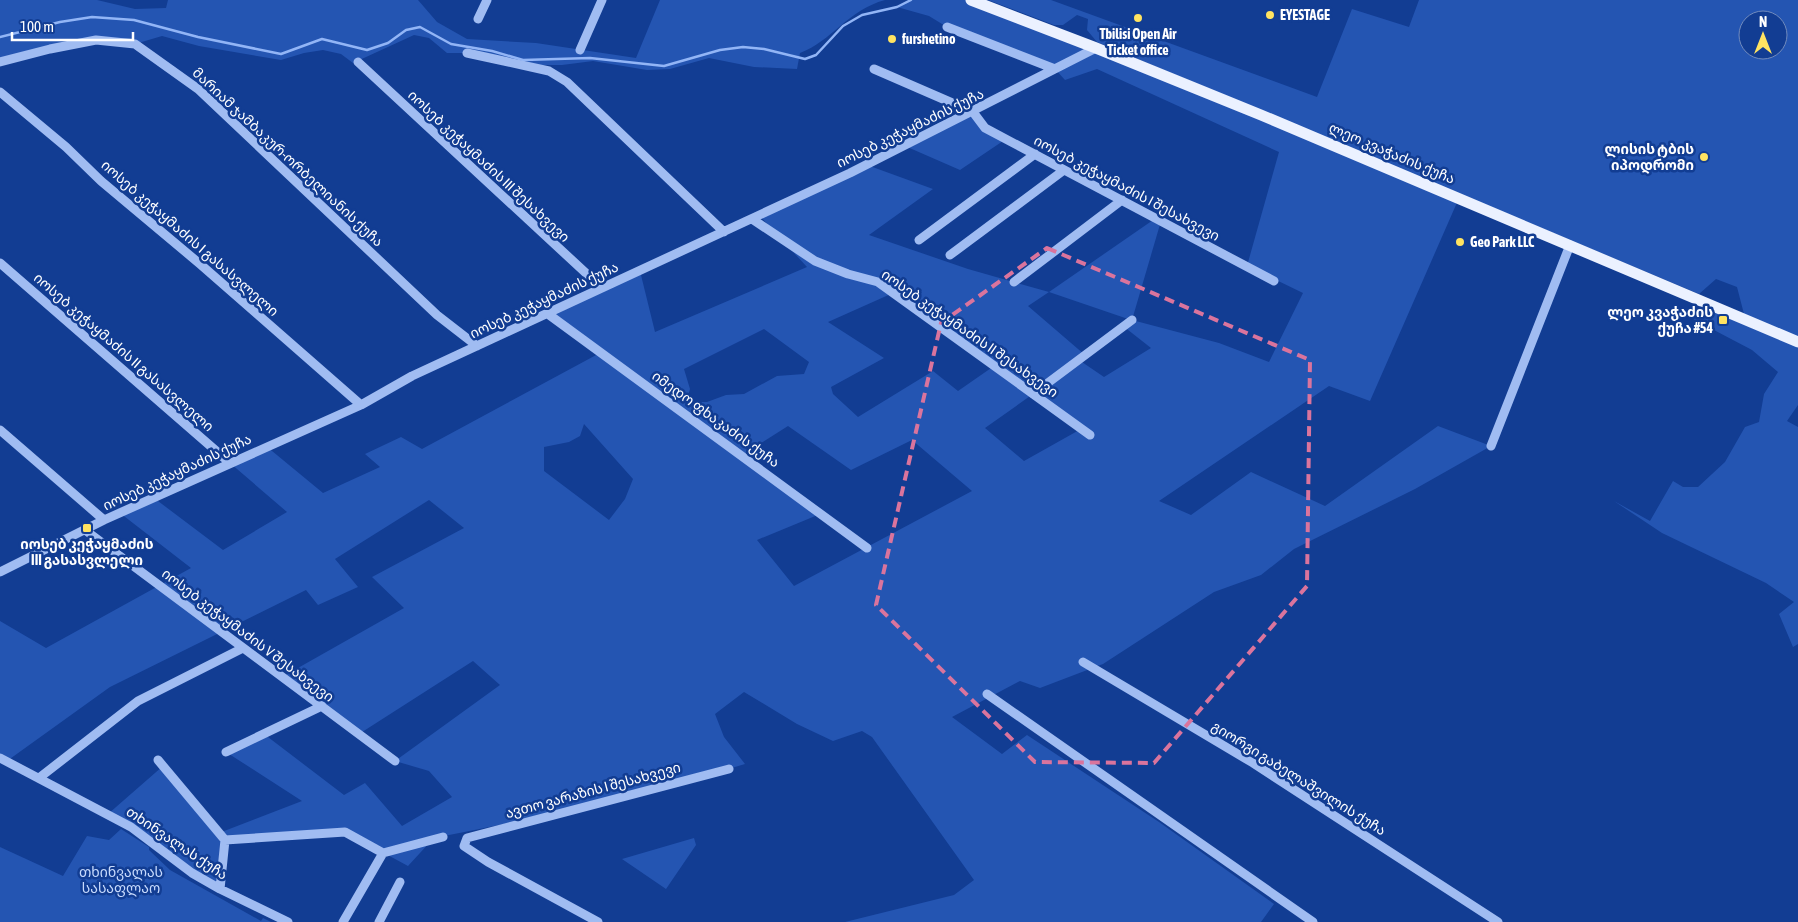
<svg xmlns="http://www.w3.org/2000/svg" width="1798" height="922" font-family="'Asap Condensed','Noto Sans Georgian',sans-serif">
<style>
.green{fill:#2455b2;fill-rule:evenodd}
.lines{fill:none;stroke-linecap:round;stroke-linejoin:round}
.stream{stroke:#92b5f6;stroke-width:2.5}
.minor{stroke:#a0bcf2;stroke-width:9}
.major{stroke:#ebf1ff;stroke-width:11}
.marked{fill:none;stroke:#da749d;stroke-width:4;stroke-dasharray:10 6;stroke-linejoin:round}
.poi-dot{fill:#ffe361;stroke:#123d93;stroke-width:2}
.labels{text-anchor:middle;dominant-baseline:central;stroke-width:5;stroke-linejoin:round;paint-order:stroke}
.poi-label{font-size:14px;font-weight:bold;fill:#fff;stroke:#123d93;text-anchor:start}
.street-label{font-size:14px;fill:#fff;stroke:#123d93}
.park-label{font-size:14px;fill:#c7dafd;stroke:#123d93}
</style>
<rect width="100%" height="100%" fill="#123d93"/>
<!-- green -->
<path class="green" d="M0 0H97L135 9 166 8 168 0H418L437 22 467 39 536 43 636 58 660 0H885C848 10 832 41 800 53L797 69 754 67 709 58 670 69 647 70 593 61 562 65H524L467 53H447L429 38 414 35 353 63 341 54 323 50 304 53 281 60 199 46 162 36 135 44 96 40 0 62Z
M911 0H971L1459 198 1370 401 1329 386 1159 501 1191 515 1251 472 1325 506 1438 426 1491 446 1415 489 1294 549 1261 575 1214 592 1103 664 1040 688 1020 681 952 717 1002 754 1027 735 1159 822 1274 904 1261 922H845L954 895 974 880 872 737 862 731 833 741 797 724 744 692 715 714 724 737 745 764C645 795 542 817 439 837L431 841 408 866 345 832 225 840 220 889 108 814 163 766 219 833 302 801 226 752 264 734 344 795 365 783 402 826 452 797 429 771 395 761 500 685 473 661 359 734 282 677 404 608 372 577 464 528 429 500 335 559 358 587 318 605 306 590 110 687 7 761 0 757V621L46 648 191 568 120 513 154 498 223 550 287 512 230 463 266 446 323 493 380 467 365 454 401 437 422 449 598 354 548 314 640 271 655 332 807 267 759 215 867 165 933 189 869 235 968 269 1049 292 1156 218 1161 221 1132 320 1219 343 1269 362 1303 293 1247 266 1279 152 1097 69 1065 80 1055 69 947 27 929 16 897 7ZM1049 292 1131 320 1123 326 1151 348 1104 377 1079 360 1085 355 1028 306ZM893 293 994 366 958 391 933 371 858 417 833 394 831 387 884 358 828 322ZM764 329 809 362 804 374 777 376 744 394 726 395 707 402H686L690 389 684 369ZM1033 394 1081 429 1024 461 985 428ZM584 424 633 479 625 499 609 520 544 471V447L569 442 580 436ZM788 426 851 470 912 440 972 491 794 586 757 540 825 512 744 454Z
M988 0H1051L1317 97 1352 9 1409 27 1419 0H1798V337L1744 314 1737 287 1716 279 1699 294 1097 42 1087 30 1088 19 1077 15 1063 25H1054ZM1748 20H1778V50H1748Z
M973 112 985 128 1006 139 960 170 905 146Z
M1702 301 1798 342V405L1787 421 1798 427V644L1793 647 1779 614 1794 602 1766 583 1662 533 1614 501 1650 521 1673 481 1683 487H1698L1725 462 1745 427 1759 422 1764 394 1778 372 1752 350 1693 319Z
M121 829 149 847V850L170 870 261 921 263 918 271 922H0V847L63 876 87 836 109 840Z
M694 838 696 845 666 889 622 859Z"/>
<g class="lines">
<!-- stream -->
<path class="stream" d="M0 37 60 22 92 17 134 20 198 37 281 54 322 39 367 50 388 43 406 30 420 27 451 44 492 51 523 60 590 58 664 66 720 50 743 47 764 49 805 59 816 55 843 26 862 15 897 7 911 0"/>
<!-- minor -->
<path class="minor" d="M478 19 487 0
M947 27 1055 69
M580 50 602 0
M467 53 549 71 567 82 724 232
M0 62 50 49 96 40 135 44 198 89 437 315 477 346
M358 62 602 288
M874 69 973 112 985 128 1274 281
M0 92 66 147 101 181 200 264 361 405
M752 219 815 261 848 274 878 282 1090 435
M919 240 1035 154
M950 255 1064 170
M0 263 230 463
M1014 282 1122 200
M548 314 867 548
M1033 394 1132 320
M0 430 104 520
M1491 446 1570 245
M85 530 395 761
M0 572 104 520 361 405 412 376 850 173 1096 48
M1083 662 1253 763 1498 922
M987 694 1313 922
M226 752 322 706
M0 758 131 827 192 873 220 889 288 922
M158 760 225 840 220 889
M39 778 138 701 243 648
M225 840 345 832 383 853
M343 922 383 853 443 837
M379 922 400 882
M598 922 488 862 464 846 467 838 729 769"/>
<!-- major -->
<path class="major" d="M971 0 1096 48 1261 115 1798 342"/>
</g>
<!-- marked area -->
<path class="marked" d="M1047 248 1310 360 1307 586 1154 763 1035 762 876 605 941 323Z"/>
<!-- markers -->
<g class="poi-dot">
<circle cx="1270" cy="15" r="5"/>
<circle cx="1138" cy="18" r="5"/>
<circle cx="892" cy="39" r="5"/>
<circle cx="1704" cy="157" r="5"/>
<circle cx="1460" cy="242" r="5"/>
<rect x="1718" y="315" width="10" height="10" rx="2.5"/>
<rect x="82" y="523" width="10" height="10" rx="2.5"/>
</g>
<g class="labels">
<!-- poi labels -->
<g class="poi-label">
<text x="1280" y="15">EYESTAGE</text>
<text x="1138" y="34" text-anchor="middle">Tbilisi Open Air<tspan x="1138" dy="16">Ticket office</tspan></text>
<text x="902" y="39">furshetino</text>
<text x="1694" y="149" text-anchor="end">ლისის ტბის<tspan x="1694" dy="16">იპოდრომი</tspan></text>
<text x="1470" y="242">Geo Park LLC</text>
<text x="1713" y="312" text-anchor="end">ლეო კვაჭაძის<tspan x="1713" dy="16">ქუჩა #54</tspan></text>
<text x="87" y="544" text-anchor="middle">იოსებ კეჭაყმაძის<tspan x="87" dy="16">III გასასვლელი</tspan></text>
</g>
<!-- street labels -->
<g class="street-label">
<text transform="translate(910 128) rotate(-26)">იოსებ კეჭაყმაძის ქუჩა</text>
<text transform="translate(1392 153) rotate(23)">ლეო კვაჭაძის ქუჩა</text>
<text transform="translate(288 157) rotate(43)">მარიამ ჯამბაკურ-ორბელიანის ქუჩა</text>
<text transform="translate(489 166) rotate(43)">იოსებ კეჭაყმაძის III შესახვევი</text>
<text transform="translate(1127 188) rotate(28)">იოსებ კეჭაყმაძის I შესახვევი</text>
<text transform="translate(190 238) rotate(41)">იოსებ კეჭაყმაძის I გასასვლელი</text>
<text transform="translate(544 300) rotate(-25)">იოსებ კეჭაყმაძის ქუჩა</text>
<text transform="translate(970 333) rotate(35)">იოსებ კეჭაყმაძის II შესახვევი</text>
<text transform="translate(124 352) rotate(41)">იოსებ კეჭაყმაძის II გასასვლელი</text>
<text transform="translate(716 419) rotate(36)">იმედო ფხაკაძის ქუჩა</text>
<text transform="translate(177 472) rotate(-25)">იოსებ კეჭაყმაძის ქუჩა</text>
<text transform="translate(248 635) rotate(37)">იოსებ კეჭაყმაძის V შესახვევი</text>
<text transform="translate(1299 778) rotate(32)">გიორგი გაბელაშვილის ქუჩა</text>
<text transform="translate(593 790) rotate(-15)">ავთო ვარაზის I შესახვევი</text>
<text transform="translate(177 843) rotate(34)">თხინვალას ქუჩა</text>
</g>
<!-- park labels -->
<g class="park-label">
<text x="121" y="872">თხინვალას<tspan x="121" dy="16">სასაფლაო</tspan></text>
</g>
</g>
<!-- north arrow -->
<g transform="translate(1763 35)"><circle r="24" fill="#123d93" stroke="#718bbe"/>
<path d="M0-4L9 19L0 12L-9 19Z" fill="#ffe361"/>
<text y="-8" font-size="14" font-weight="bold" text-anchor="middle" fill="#ffffff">N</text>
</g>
<!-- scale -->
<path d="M12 32v8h121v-8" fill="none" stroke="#ffffff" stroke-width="2.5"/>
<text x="20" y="32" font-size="15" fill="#ffffff" stroke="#123d93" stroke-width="4" paint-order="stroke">100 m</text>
</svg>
